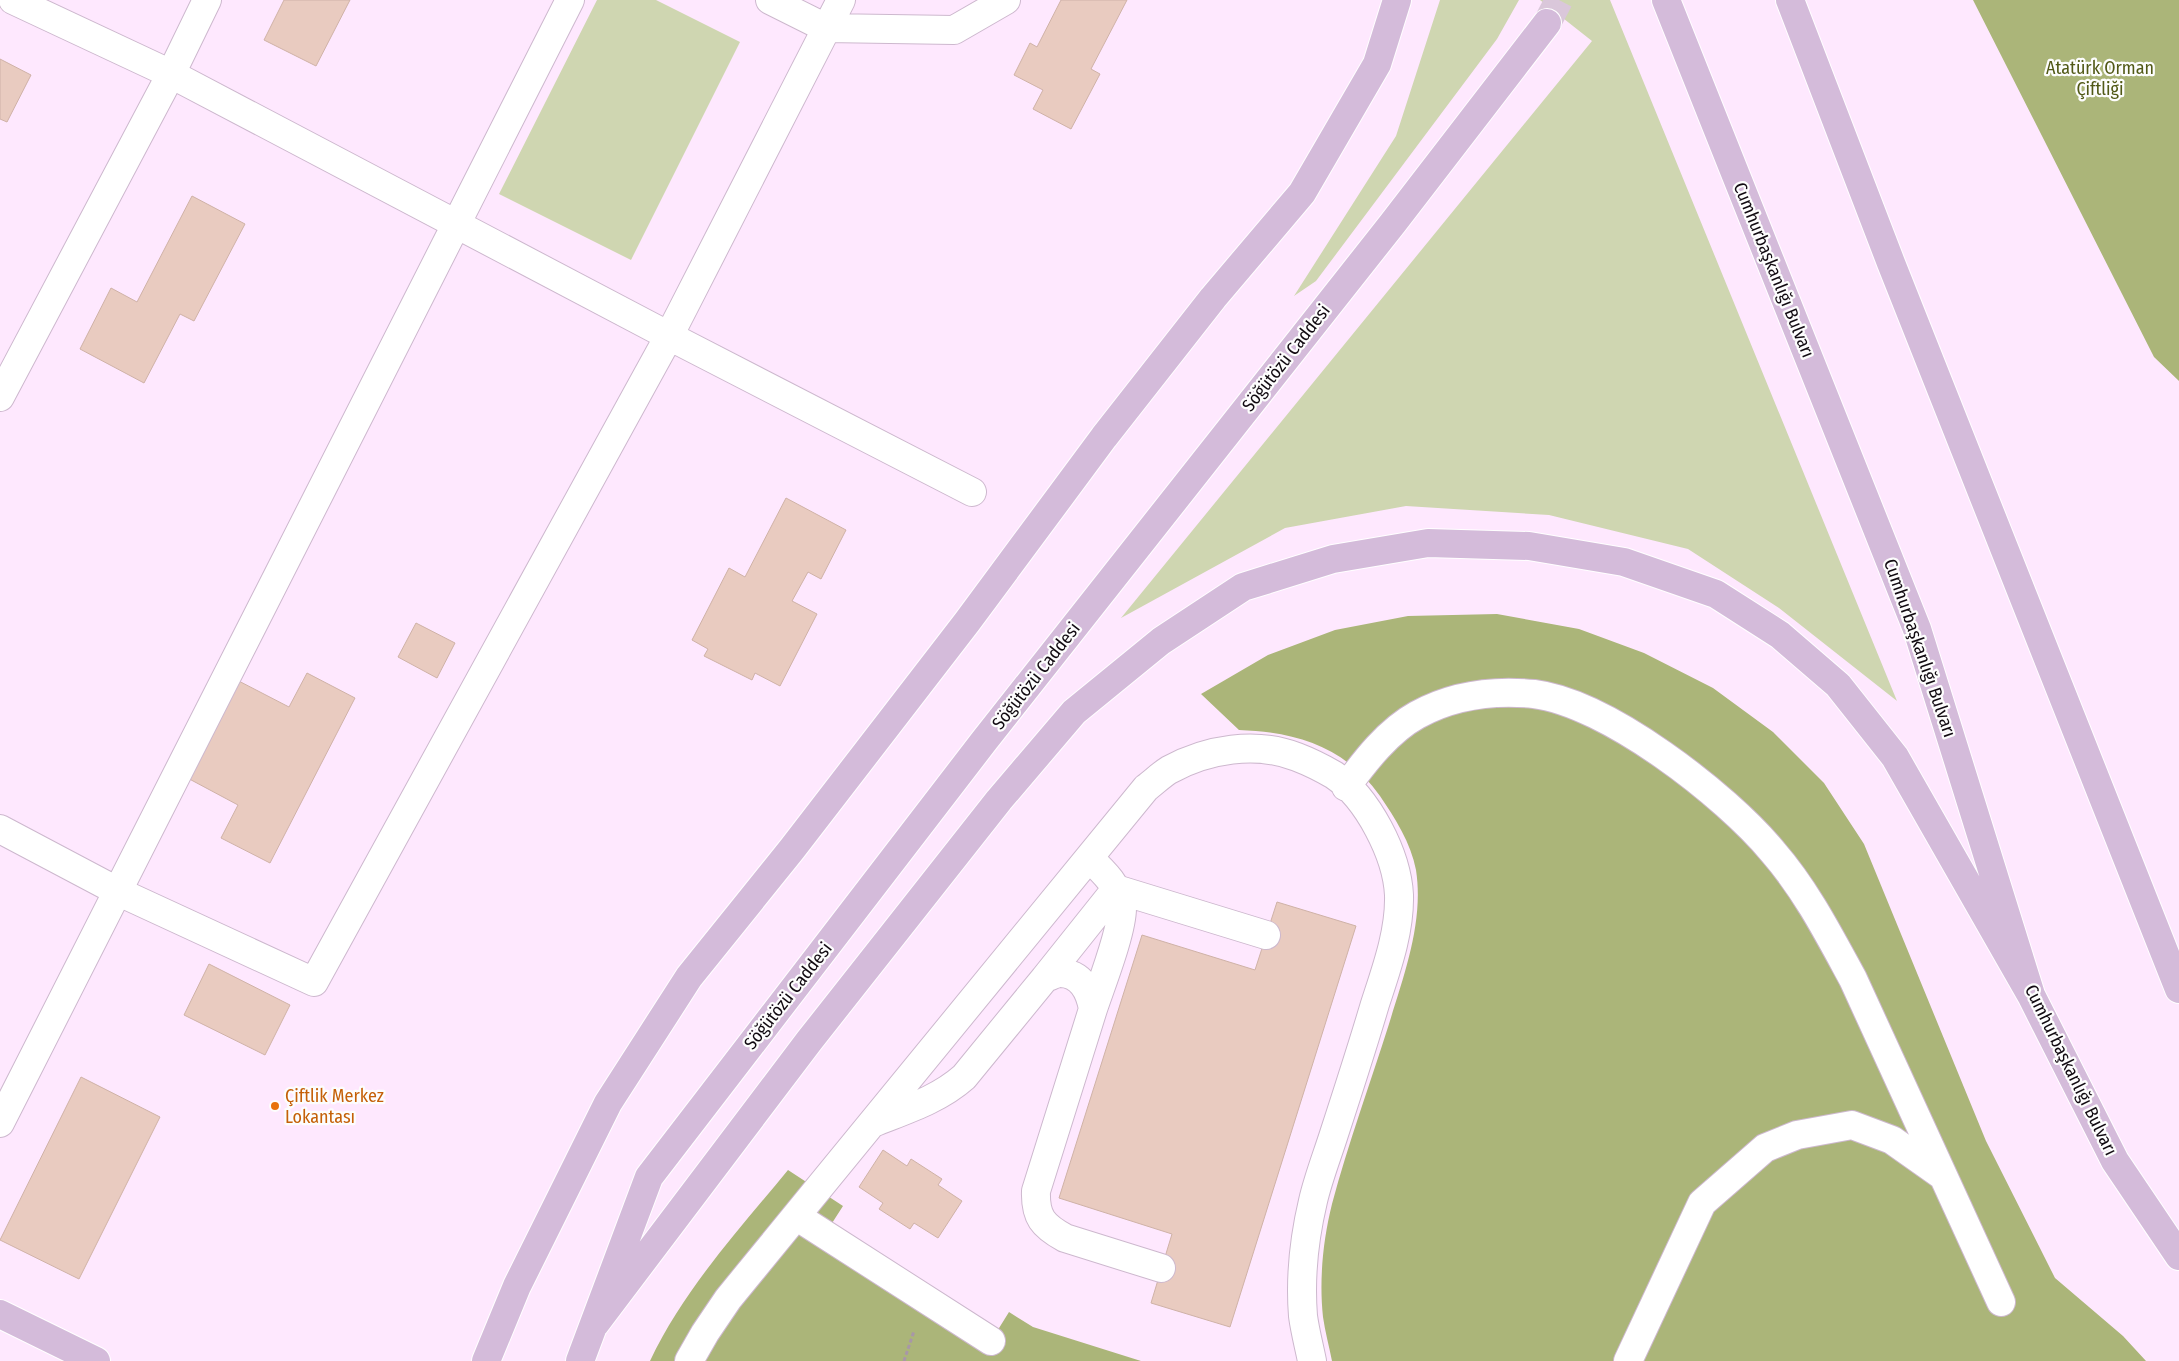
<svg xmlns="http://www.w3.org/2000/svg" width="2179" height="1361" font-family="'Fira Sans Condensed',sans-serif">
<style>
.green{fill:#cfd6b1}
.forest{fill:#abb579}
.building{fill:#e9cbc0;stroke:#cfb2a7}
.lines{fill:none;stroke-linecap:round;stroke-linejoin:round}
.major-tunnel{stroke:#dac7da;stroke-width:28;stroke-dasharray:28 14;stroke-linecap:butt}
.minor-casing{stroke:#cdb8ce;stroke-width:30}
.major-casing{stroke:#fff;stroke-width:30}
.path{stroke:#a897a8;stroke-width:3;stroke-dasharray:4 2.5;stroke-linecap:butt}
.minor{stroke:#fff;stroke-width:28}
.major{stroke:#d4bbda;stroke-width:28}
.food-dot{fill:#e8710a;stroke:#fdfdfd;stroke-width:2}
.labels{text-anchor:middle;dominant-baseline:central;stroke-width:4.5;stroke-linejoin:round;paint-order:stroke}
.park-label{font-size:18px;fill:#515916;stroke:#fdfdfd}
.street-label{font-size:18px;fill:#110a11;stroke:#fdfdfd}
.food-label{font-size:18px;fill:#c56008;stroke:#fdfdfd;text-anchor:start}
</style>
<rect width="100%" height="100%" fill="#fee8fe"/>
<!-- green -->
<path class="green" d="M597 0H656L740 42 631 260 499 194Z
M1440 0H1519L1497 39 1316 281 1294 296 1396 136Z
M1540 0H1610L1897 701 1779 608 1688 549 1549 515 1406 506 1285 528 1121 618 1592 41Z"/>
<!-- forest -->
<path class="forest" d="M1973 0H2179V381L2154 357Z
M1497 614 1579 629 1644 653 1713 688 1773 732 1824 783 1864 844 1986 1141 2055 1278 2123 1336 2146 1361H1332C1329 1346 1325 1331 1323 1317 1319 1280 1323 1240 1332 1204 1348 1144 1370 1084 1389 1024 1404 975 1424 922 1416 870 1411 843 1395 818 1380 796 1345 747 1297 732 1239 730L1201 694 1268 655 1335 630 1408 616Z
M788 1170 843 1206 825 1234 991 1341 1009 1312 1033 1327 1141 1361H650C684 1289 738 1231 788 1170Z"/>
<!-- building -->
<path class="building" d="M284 0H350L316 66 264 40Z
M1061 0H1127L1091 69 1100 74 1071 129 1033 109 1043 90 1014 75 1030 43 1037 47Z
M0 59 31 75 7 122 0 119Z
M192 196 245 224 194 321 180 314 144 383 80 349 111 288 137 302Z
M786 498 846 530 821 579 808 572 792 601 817 614 780 686 755 673 752 680 704 656 708 649 692 640 729 568 745 577Z
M416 623 455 643 437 678 398 657Z
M307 673 355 698 270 863 221 838 238 805 180 774 231 677 289 707Z
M1277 902 1356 926 1230 1327 1151 1303 1172 1234 1059 1198 1142 935 1255 970Z
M209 964 290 1005 265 1055 184 1015Z
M81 1077 160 1117 79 1279 0 1240Z
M883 1150 907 1166 911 1159 942 1179 938 1185 962 1201 938 1238 914 1223 910 1229 879 1209 883 1203 859 1187Z"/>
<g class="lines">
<!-- major-tunnel -->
<path class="major-tunnel" d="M1547 23 1559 0"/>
<!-- minor casing -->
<g class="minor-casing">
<path id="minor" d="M13 0 171 74 669 336 972 492
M770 0 826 28 954 30 1006 0
M0 397 171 74 207 0
M1346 787C1365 761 1388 731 1417 715 1453 695 1493 690 1534 694 1607 703 1726 795 1773 852 1806 890 1829 935 1853 979L2001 1302
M0 829 119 892 314 982 669 336 841 0
M1089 858C1103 871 1121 888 1122 908 1122 932 1101 985 1093 1009
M1045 978 1116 889 1266 935
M0 1123 570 0
M873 1123C905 1110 938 1100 964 1077L1045 978C1049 977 1056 973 1060 973 1082 973 1090 992 1093 1009L1036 1191C1035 1217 1043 1226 1065 1238L1161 1268
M796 1216 991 1341
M689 1361 705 1333 728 1299 1146 788C1154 782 1161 775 1169 770 1207 749 1256 741 1297 757 1310 762 1322 768 1334 775 1368 798 1397 855 1399 895 1400 932 1386 970 1375 1004 1362 1048 1348 1091 1334 1134 1327 1156 1318 1179 1313 1201 1304 1239 1300 1278 1303 1316 1305 1331 1309 1346 1312 1361
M1628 1361 1702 1203 1765 1148 1797 1135 1852 1125 1892 1140 1943 1176"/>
</g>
<!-- major casing -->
<g class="major-casing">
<path id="major" d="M1666 0 1917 629 2031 995 2115 1161 2179 1256
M1790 0 1891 263 2179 989
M0 1314 96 1361
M595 1324 809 1041 999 800 1074 712 1161 641 1243 587 1333 559 1428 543 1529 546 1624 562 1716 594 1780 635 1838 685 1895 757 2031 995
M486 1361 517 1286 608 1103 689 977 792 849 967 622 1104 437 1213 298 1302 193 1377 64 1397 0
M580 1361 649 1177 984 741 1393 223 1547 23"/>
</g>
<!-- path -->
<path class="path" d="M904 1361 914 1331"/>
<!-- minor -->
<use href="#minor" class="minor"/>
<!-- major -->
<use href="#major" class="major"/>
</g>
<!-- markers -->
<circle class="food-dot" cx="275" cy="1106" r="5"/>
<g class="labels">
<!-- park labels -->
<g class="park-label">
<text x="2100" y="68">Atatürk Orman<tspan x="2100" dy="21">Çiftliği</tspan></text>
</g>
<!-- street labels -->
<g class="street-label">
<text transform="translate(1774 270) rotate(68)">Cumhurbaşkanlığı Bulvarı</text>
<text transform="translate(1286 358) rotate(-52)">Söğütözü Caddesi</text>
<text transform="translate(1920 648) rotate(71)">Cumhurbaşkanlığı Bulvarı</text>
<text transform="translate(1036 676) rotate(-52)">Söğütözü Caddesi</text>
<text transform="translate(788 996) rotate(-52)">Söğütözü Caddesi</text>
<text transform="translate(2071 1070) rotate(64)">Cumhurbaşkanlığı Bulvarı</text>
</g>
<!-- food labels -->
<g class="food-label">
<text x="285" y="1096">Çiftlik Merkez<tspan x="285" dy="21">Lokantası</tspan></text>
</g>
</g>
</svg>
